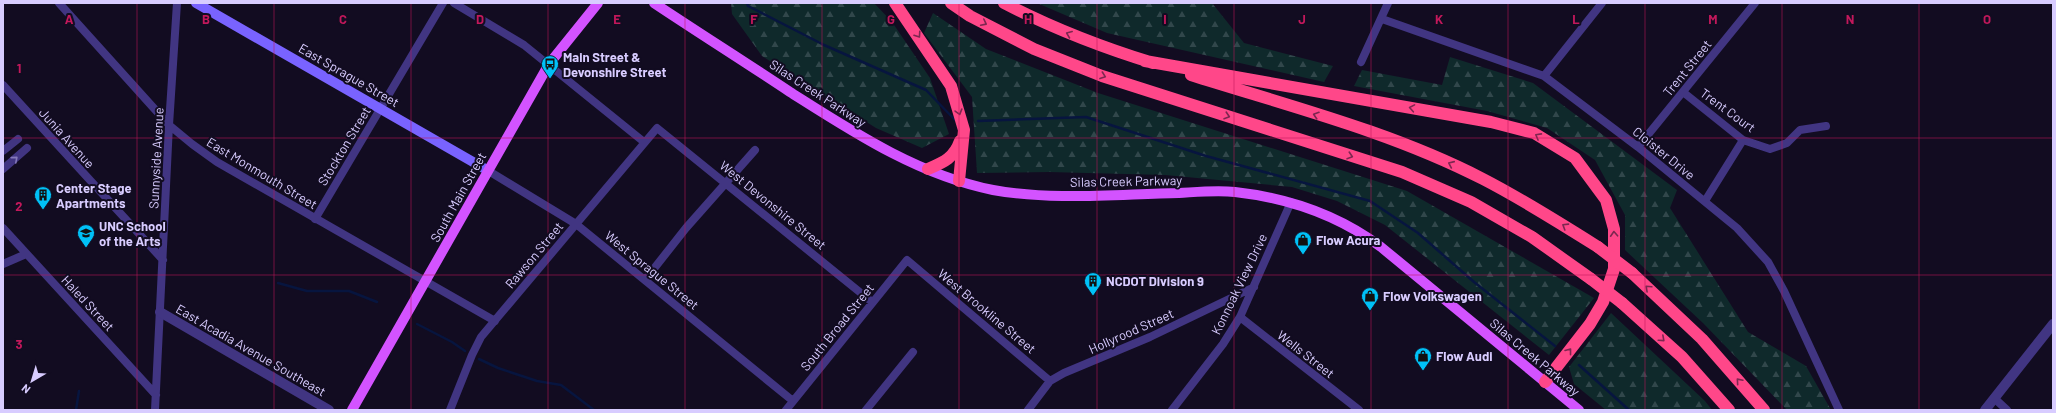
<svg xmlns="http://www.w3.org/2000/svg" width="2056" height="413" font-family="Barlow,sans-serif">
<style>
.forest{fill:url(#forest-firs)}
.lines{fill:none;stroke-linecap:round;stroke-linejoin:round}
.stream{stroke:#07153f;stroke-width:2.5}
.minor{stroke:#413582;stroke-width:8}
.tertiary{stroke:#413582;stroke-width:10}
.secondary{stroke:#7963ff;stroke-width:10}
.primary{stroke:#d353ff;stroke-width:10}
.motorway{stroke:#ff4789;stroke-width:12}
.motorway-bridge{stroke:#ff4789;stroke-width:12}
.oneway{stroke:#7d2750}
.oneway2{stroke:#8579ba}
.grid{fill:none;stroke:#c2185b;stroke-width:1;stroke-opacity:0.55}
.labels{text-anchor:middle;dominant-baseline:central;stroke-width:4;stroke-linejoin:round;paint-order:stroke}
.poi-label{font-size:13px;font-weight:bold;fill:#d8ccff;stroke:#120c21;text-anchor:start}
.street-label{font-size:13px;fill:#d8ccff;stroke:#120c21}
.grid-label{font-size:13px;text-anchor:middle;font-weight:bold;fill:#c2185b;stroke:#120c21;stroke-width:4;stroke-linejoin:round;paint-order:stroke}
</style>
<defs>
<pattern id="forest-firs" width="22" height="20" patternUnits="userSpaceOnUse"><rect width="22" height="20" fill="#0f292b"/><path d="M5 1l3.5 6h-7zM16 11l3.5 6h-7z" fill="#31474b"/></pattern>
</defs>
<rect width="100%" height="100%" fill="#120c21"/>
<!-- forest -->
<path class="forest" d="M731 3H874L892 22 930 78 949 134 922 148 876 128 762 56 732 14Z
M1037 3H1212L1244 43 1333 66 1324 82 1107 33Z
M933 13 986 49 1098 93 1407 191 1594 298 1549 355 1385 225 1337 201 1292 187 1165 175 1049 172 977 173 972 97 924 33Z
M1450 57 1533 83 1677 190 1670 208 1748 332 1806 366 1831 410H1787L1703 323 1625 250V215L1595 160 1547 128 1487 111 1354 86 1362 70 1442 85Z
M1611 313 1705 401 1712 410H1606L1574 384 1569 367Z"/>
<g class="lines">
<!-- stream -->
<path class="stream" d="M747 3 748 6 824 45 926 90 955 120
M978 121 1086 117 1206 156 1370 201 1418 233 1474 282 1555 346
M278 283 307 291H349L377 302
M417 324 452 342 465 351
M479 359 498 368 537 381 561 385 594 410
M1579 365 1629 410
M76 410 79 391"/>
<!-- minor -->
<path class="minor" d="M59 3 169 125 192 144 217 162 495 321
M454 3 524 45 644 142
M1382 19 1544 76 1638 147 1737 228 1768 262 1784 291 1839 410
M1361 62 1388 3
M1544 76 1602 3
M3 85 163 260
M1683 92 1743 140 1770 149 1787 143 1800 130 1826 126
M1638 147 1755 3
M3 151 18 139
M3 169 27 148
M487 170 576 224 793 401
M1705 201 1743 140
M315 219 443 3
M3 228 156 395
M3 264 26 254
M645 280 686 228 755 150
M1240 317 1359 410
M1994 398 2007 410
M155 410 169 125 177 3
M450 410 472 355 481 337 657 128 872 302
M786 410 907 260 1050 381
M866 410 913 352
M1028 410 1050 381 1064 373 1150 337 1254 287
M1172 410 1223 344 1240 317 1291 202"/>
<!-- tertiary -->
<path class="tertiary" d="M160 312 329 410
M1985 410 2053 324"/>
<!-- secondary -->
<path class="secondary" d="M196 3 487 170"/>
<!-- primary -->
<path class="primary" d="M654 3C699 33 745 62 790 92 853 132 918 175 993 190 1053 201 1118 194 1179 193 1197 192 1217 190 1235 192 1288 198 1338 215 1381 247L1579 410
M352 410 549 64 598 3"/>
<!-- motorway -->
<path class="motorway" d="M895 3 951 86 964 130 959 181
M951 3 970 16 1034 49 1102 76 1402 172 1471 202 1532 237 1591 279
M1004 3C1052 28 1101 47 1153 63
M1145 61 1491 122 1534 133 1575 158 1606 200 1614 229V269L1603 302 1590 324 1545 382
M1191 75C1289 106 1392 132 1483 179 1522 199 1560 223 1598 247
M928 169C944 162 954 158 960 141
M1632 273 1702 339 1764 410
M1622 303 1682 357 1729 410"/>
<!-- motorway-bridge -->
<path class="motorway-bridge" d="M1598 247 1632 273
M1591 279 1622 303"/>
</g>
<!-- one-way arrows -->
<defs><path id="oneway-chevron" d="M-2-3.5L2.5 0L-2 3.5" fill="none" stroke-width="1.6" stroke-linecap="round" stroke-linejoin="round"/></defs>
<g class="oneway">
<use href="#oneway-chevron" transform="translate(984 23) rotate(27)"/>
<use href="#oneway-chevron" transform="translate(1069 34) rotate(-158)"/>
<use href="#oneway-chevron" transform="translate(918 35) rotate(56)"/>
<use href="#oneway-chevron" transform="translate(1103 76) rotate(20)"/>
<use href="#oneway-chevron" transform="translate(1412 108) rotate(-170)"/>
<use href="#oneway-chevron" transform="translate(959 112) rotate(74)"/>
<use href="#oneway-chevron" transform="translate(1316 115) rotate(-162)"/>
<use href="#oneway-chevron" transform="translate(1227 116) rotate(18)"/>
<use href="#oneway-chevron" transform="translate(1538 136) rotate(-151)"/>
<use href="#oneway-chevron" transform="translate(1350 156) rotate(18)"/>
<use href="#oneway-chevron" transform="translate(1451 164) rotate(-156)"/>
<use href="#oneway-chevron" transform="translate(1565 226) rotate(-148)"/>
<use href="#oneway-chevron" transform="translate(1614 234) rotate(-93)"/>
<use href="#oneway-chevron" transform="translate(1648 288) rotate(-137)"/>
<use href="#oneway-chevron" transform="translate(1662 339) rotate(42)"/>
<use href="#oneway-chevron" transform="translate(1569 351) rotate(-52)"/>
<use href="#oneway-chevron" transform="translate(1739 381) rotate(-131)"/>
</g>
<use class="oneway2" href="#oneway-chevron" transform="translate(15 159) rotate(-41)"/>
<!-- grid -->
<path class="grid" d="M137 3V410M274 3V410M411 3V410M548 3V410M685 3V410M822 3V410M959 3V410M1097 3V410M1234 3V410M1371 3V410M1508 3V410M1645 3V410M1782 3V410M1919 3V410M3 138H2053M3 275H2053"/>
<!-- icons -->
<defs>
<g id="bus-pin" transform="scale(0.9)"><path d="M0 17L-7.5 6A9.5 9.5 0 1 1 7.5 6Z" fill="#00c1f7" stroke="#120c21"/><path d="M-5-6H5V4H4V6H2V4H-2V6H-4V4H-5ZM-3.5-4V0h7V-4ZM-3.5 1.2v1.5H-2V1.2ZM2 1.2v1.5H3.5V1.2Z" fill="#111"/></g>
<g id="building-pin" transform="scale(0.9)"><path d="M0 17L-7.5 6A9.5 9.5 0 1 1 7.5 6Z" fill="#00c1f7" stroke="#120c21"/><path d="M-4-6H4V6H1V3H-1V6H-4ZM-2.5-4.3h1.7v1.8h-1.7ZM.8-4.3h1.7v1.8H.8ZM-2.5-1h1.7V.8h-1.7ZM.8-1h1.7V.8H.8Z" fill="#111"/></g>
<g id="university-pin" transform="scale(0.9)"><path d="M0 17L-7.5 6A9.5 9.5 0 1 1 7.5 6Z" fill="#00c1f7" stroke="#120c21"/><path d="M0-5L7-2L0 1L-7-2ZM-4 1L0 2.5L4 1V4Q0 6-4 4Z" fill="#111"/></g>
<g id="shop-pin" transform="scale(0.9)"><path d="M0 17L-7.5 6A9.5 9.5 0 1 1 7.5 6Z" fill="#00c1f7" stroke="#120c21"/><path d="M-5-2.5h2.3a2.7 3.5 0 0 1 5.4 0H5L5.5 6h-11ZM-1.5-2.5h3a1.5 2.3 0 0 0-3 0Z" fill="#111"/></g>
</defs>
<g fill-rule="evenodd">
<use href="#bus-pin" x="550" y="64"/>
<use href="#building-pin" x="43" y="195"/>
<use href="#university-pin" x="86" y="233"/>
<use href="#shop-pin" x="1303" y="240"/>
<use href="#building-pin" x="1093" y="281"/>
<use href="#shop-pin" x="1370" y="296"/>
<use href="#shop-pin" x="1423" y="356"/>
</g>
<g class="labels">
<!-- poi labels -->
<g class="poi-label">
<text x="563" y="57">Main Street &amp;<tspan x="563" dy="15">Devonshire Street</tspan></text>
<text x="56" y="188">Center Stage<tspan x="56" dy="15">Apartments</tspan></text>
<text x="99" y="226">UNC School<tspan x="99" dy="15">of the Arts</tspan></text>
<text x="1316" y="240">Flow Acura</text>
<text x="1106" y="281">NCDOT Division 9</text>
<text x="1383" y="296">Flow Volkswagen</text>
<text x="1436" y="356">Flow Audi</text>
</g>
<!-- street labels -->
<g class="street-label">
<text transform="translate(1687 68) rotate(-51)">Trent Street</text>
<text transform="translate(349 75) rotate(30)">East Sprague Street</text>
<text transform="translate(818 93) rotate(33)">Silas Creek Parkway</text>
<text transform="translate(1728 110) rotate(36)">Trent Court</text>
<text transform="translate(67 138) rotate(48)">Junia Avenue</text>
<text transform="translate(344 146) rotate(-59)">Stockton Street</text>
<text transform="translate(1664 153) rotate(39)">Cloister Drive</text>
<text transform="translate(156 158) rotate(-87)">Sunnyside Avenue</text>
<text transform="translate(262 173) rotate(31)">East Monmouth Street</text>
<text transform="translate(1126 181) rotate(-1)">Silas Creek Parkway</text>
<text transform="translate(458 197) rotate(-61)">South Main Street</text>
<text transform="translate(773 205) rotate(39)">West Devonshire Street</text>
<text transform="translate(534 255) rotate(-50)">Rawson Street</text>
<text transform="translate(652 270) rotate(39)">West Sprague Street</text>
<text transform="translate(1239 284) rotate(-64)">Konnoak View Drive</text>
<text transform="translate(88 303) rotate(47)">Haled Street</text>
<text transform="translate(987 311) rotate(40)">West Brookline Street</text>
<text transform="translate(837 327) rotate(-51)">South Broad Street</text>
<text transform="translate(1131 331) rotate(-24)">Hollyrood Street</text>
<text transform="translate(251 350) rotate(30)">East Acadia Avenue Southeast</text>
<text transform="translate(1306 354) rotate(38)">Wells Street</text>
<text transform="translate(1535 357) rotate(40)">Silas Creek Parkway</text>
</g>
</g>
<g class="grid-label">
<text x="69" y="24">A</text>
<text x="206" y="24">B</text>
<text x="343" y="24">C</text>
<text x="480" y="24">D</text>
<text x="617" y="24">E</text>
<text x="754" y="24">F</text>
<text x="891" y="24">G</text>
<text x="1028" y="24">H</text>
<text x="1165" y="24">I</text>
<text x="1302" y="24">J</text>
<text x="1439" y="24">K</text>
<text x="1576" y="24">L</text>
<text x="1713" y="24">M</text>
<text x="1850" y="24">N</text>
<text x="1987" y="24">O</text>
<text x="19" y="73">1</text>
<text x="19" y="211">2</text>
<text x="19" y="349">3</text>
</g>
<!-- border -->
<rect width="2056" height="413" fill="none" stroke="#d8ccff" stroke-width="8"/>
<!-- north arrow -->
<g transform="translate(32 381) rotate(218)" stroke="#120c21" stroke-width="3" paint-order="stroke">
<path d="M0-3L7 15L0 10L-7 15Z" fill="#d8ccff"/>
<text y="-6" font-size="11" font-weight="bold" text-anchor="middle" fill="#d8ccff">N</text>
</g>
</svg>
